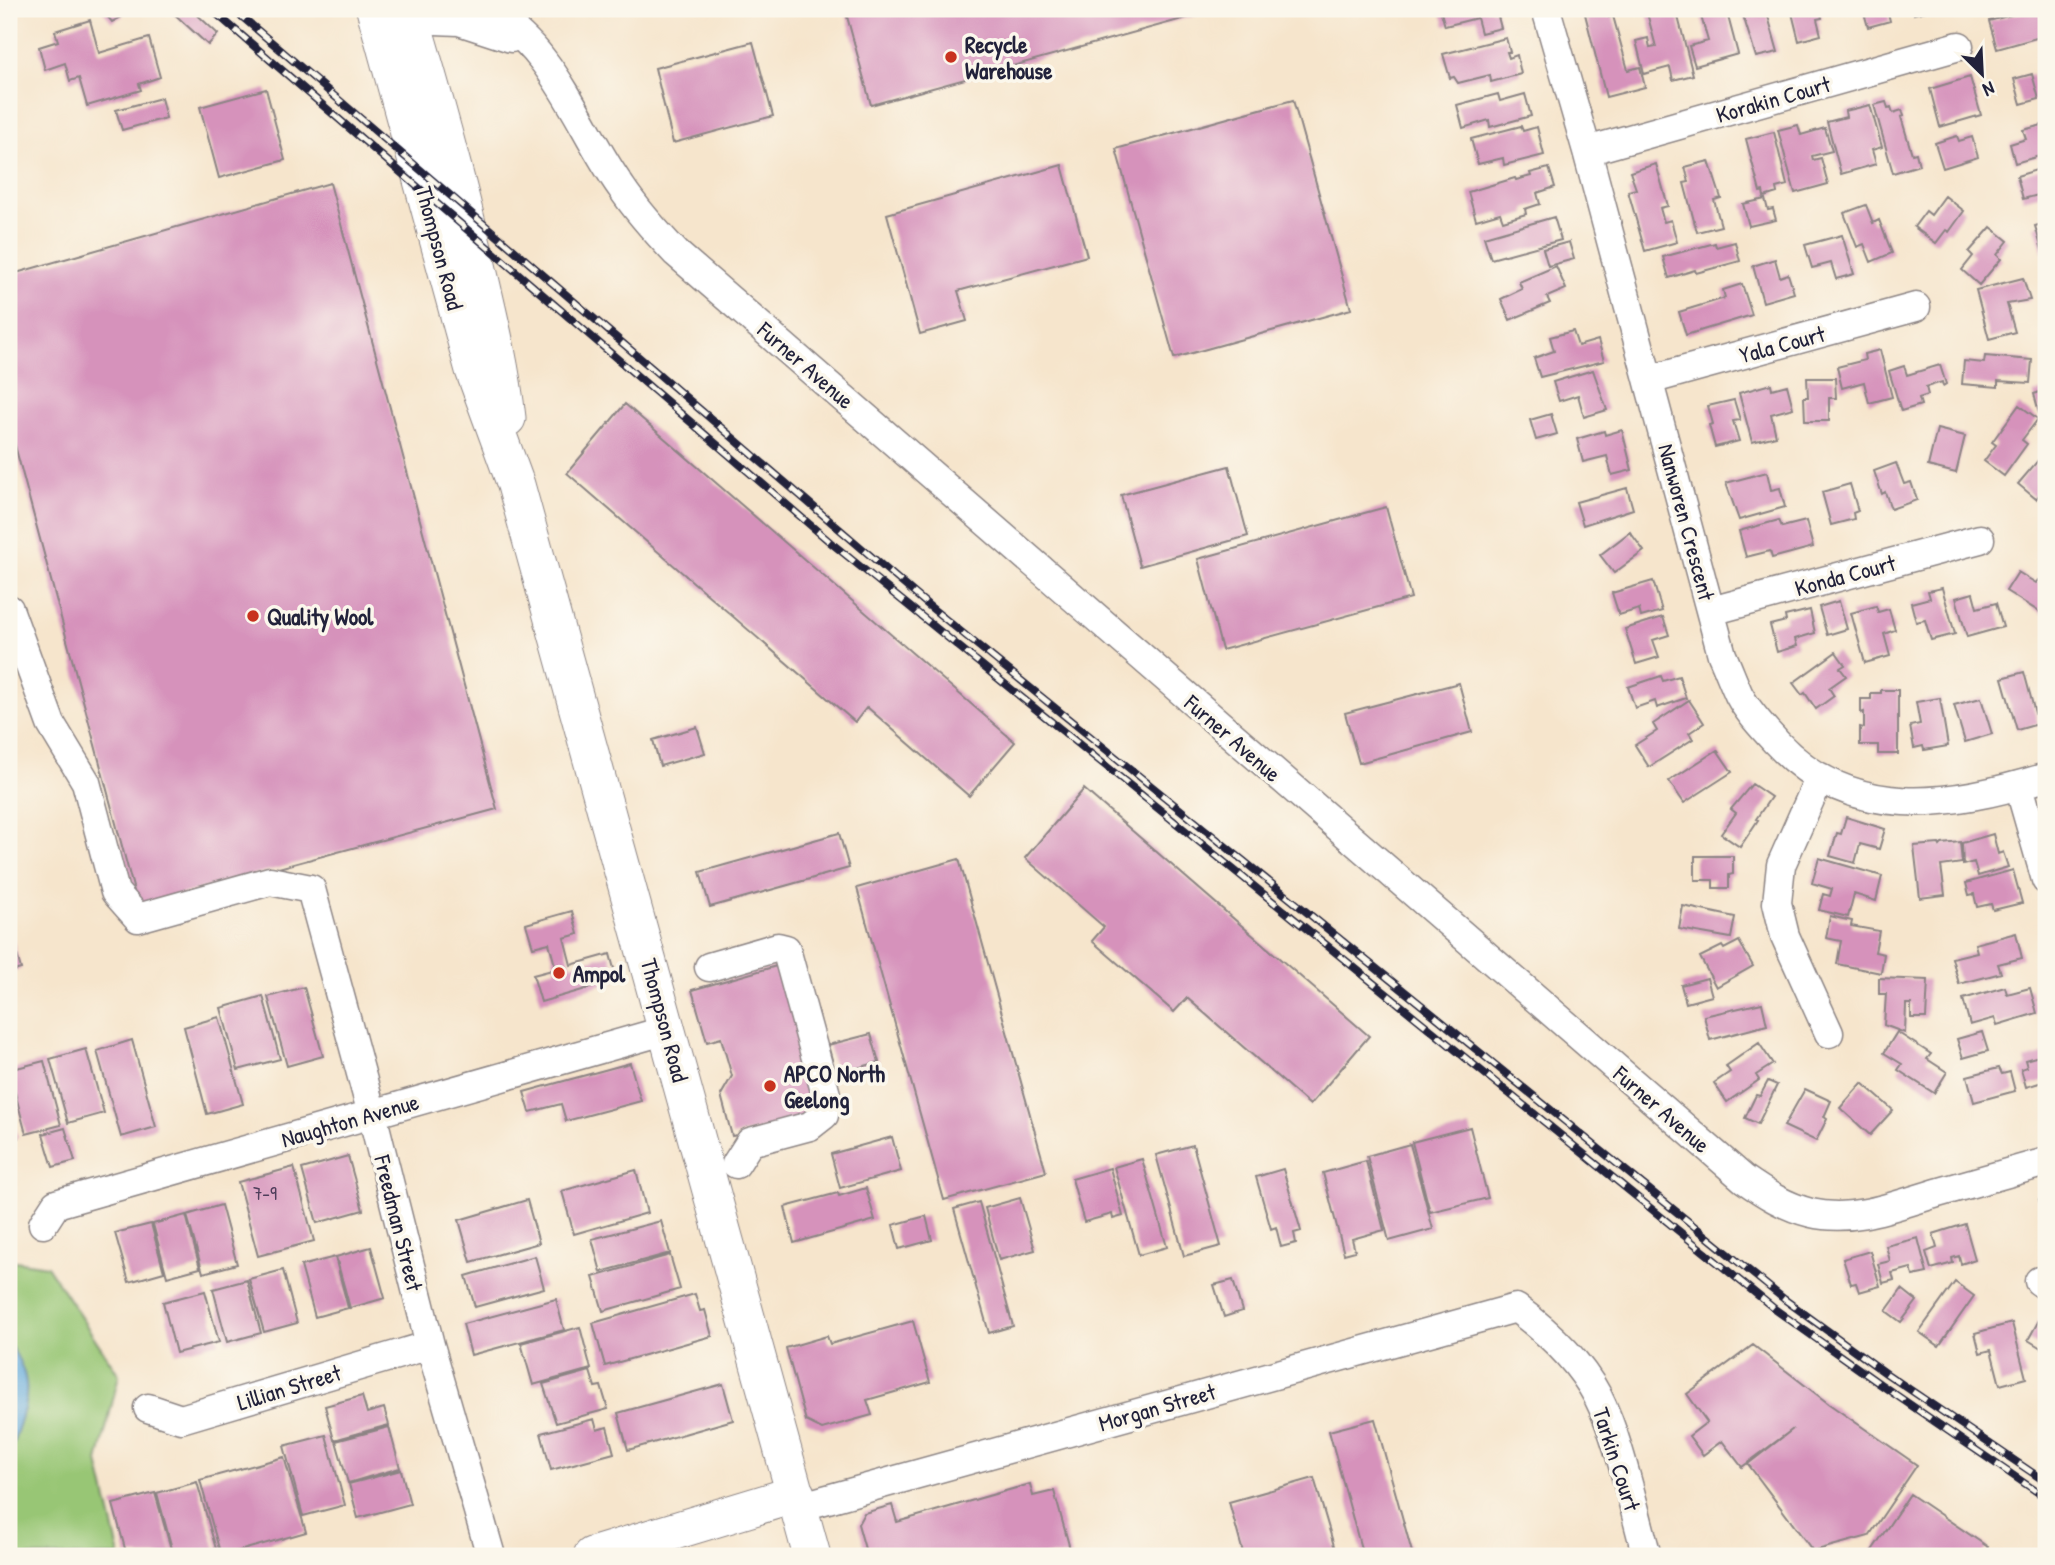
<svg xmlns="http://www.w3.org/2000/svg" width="2055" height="1565" font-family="'Patrick Hand',sans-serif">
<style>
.green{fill:#98c674;stroke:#5d7458;stroke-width:2}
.water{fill:#66acdc;stroke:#44678c;stroke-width:2}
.building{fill:#d692bb}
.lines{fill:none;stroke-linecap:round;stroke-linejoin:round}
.minor-casing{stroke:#8c8484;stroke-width:31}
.major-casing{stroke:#8c8484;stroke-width:39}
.minor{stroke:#fff;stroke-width:28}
.major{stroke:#fff;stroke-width:37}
.rail-casing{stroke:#22223b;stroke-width:8}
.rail{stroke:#fbf7ec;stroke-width:5;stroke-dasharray:16;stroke-linecap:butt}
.poi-dot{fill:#c8321e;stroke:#fbf7ec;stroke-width:2.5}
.labels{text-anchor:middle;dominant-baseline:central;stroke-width:7;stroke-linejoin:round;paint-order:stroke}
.number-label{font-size:19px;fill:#4f3e5b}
.poi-label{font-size:23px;font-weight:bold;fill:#22223b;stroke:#fbf7ec;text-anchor:start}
.street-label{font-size:23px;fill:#22223b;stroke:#fbf7ec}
</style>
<rect width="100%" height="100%" fill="#fbf7ec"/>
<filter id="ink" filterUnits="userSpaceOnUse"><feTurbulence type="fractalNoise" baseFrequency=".0143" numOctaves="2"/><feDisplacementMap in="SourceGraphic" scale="14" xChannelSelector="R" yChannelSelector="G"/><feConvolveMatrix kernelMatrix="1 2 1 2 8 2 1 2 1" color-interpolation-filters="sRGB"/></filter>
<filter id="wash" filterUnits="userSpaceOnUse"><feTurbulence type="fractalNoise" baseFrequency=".00686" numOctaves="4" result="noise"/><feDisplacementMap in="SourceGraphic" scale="28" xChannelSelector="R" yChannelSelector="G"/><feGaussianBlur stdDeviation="1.57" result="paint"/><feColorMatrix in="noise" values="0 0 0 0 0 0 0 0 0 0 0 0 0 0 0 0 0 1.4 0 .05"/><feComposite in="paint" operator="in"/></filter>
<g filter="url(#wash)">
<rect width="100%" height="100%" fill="#f6e5cc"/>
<!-- green -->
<path class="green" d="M9 1260 47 1266 119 1375 98 1462 120 1556H9Z"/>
<!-- water -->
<path class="water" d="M9 1344C42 1390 20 1412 9 1459Z"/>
<g id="blocks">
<!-- building -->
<path class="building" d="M101 9H119L123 16 112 22Z
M169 9H191L218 34 208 45Z
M845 9H1215V10L871 105Z
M1440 9H1496L1501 28 1481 33 1477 18 1445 26Z
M1603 9H1607L1609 17 1613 16 1628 70 1640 67 1645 87 1606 97 1585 14Z
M1646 9H1676L1693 75 1673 80 1670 67 1644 74 1636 41 1648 38 1650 48 1656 47Z
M1699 9H1726L1738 54 1695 66 1689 46 1708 41Z
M1741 9H1766L1778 52 1756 57Z
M1791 9H1820L1822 18 1817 19 1821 35 1799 41Z
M1863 9H1887L1890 21 1868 27Z
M1913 9H1930V10L1914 14Z
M2033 9H2046V56L2040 37 1997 49 1989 21Z
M90 20 99 53 149 38 160 77 139 84 141 90 87 106 79 78 70 81 65 63 45 70 39 47 58 41 55 31Z
M1506 38 1510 52H1507L1509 58 1517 55 1521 74 1491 82 1490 75 1458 83 1454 77 1450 78 1443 54Z
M753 42 773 116 673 143 655 68Z
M2032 74 2039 99 2021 104 2014 79Z
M1970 77 1981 115 1940 127 1930 89Z
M266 89 285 160 219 178 200 107Z
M1498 94 1500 101 1525 94 1531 116 1490 127 1489 120 1463 128 1457 105Z
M161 98 166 118 122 130 116 110Z
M1293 100 1351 309 1174 358 1116 149Z
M1886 102 1888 108 1891 107 1893 113 1902 110 1904 116 1901 117 1912 154 1916 153 1919 165 1893 173 1874 105Z
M1870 105 1882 147 1872 150 1876 164 1841 174 1827 122 1846 117 1845 111Z
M2046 124V164L2043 155 2015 163 2010 144 2026 139 2023 130Z
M1798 125 1801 135 1825 128 1832 151 1812 156 1813 160 1821 158 1828 184 1795 193 1778 130Z
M1521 126 1523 131 1537 127 1544 155 1504 165 1503 158 1478 164 1471 139Z
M1774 132 1787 185 1776 188 1777 193 1764 197 1763 191 1760 192 1746 139Z
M1957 136 1959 141 1972 137 1978 157 1943 168 1935 143Z
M1709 161 1721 198 1714 200 1721 226 1697 232 1684 183 1689 182 1685 167Z
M1656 164 1668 206 1660 208 1664 222 1671 220 1677 242 1645 251 1628 191 1636 189 1630 172Z
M1062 165 1087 256 958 291 967 321 920 334 887 214Z
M2046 167V193L2023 199 2017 176Z
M1549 168 1555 187 1537 193 1540 204 1525 209 1526 214 1503 221 1500 213 1476 220 1468 192 1515 178 1516 180 1531 176 1530 173Z
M330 183 497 809 138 906 9 423V275Z
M1945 196 1964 211 1949 232 1946 230 1936 243 1914 227 1926 211 1931 215Z
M1765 199 1768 210 1773 209 1776 220 1749 226 1743 204Z
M1866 205 1873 223 1879 220 1892 253 1871 262 1864 244 1857 247 1844 213Z
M1554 217 1561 240 1491 259 1484 237Z
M2046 223V252L2043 253 2035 226Z
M1991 227 2008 241 1997 255 2001 259 1979 285 1962 270 1973 256 1969 252Z
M1842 235 1854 274 1836 279 1831 263 1812 268 1805 245Z
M1569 242 1574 259 1548 266 1543 249Z
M1735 242 1740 261 1696 273 1695 270 1669 278 1663 257 1715 243 1716 247Z
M1775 259 1780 277 1788 274 1794 293 1763 302 1753 266Z
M1556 266 1566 289 1547 297 1550 303 1510 320 1501 299 1522 289 1519 282Z
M2023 278 2030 300 2007 304 2015 332 1989 339 1976 290Z
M1742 284 1752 315 1686 335 1679 312 1725 298 1723 290Z
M1573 331 1578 346 1598 340 1604 361 1540 377 1534 358 1554 351 1550 337Z
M1880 350 1892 397 1869 403 1864 382 1842 388 1837 367 1865 360 1864 354Z
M1985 356 2032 360 2030 383 1998 381V387L1962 384 1964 361 1984 363Z
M1940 365 1946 384 1943 386 1942 382 1926 387 1928 395 1919 398 1921 405 1901 411 1889 371 1904 366 1907 375Z
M1593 370 1607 410 1584 417 1578 395 1559 401 1553 382Z
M1807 378H1835L1836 398H1829V421H1805L1804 397H1808Z
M1771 384 1772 389 1787 385 1793 408 1771 414 1776 436 1752 442 1739 393Z
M2046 390V412L2039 413 2034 394Z
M1734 400 1740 420 1733 421 1739 441 1715 447 1709 425 1713 424 1708 406Z
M625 404 1015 742 969 796 867 707 855 722 567 473Z
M2019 405 2038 419 2022 440 2027 444 2004 476 1984 461 1996 445 1992 442Z
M1551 414 1557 434 1536 440 1530 420Z
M1937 429 1965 436 1956 473 1928 466Z
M1622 430 1632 470 1612 475 1607 456 1583 462 1577 439 1604 431 1605 435Z
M2046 451V487L2036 499 2018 484Z
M1896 463 1904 484 1911 482 1917 500 1891 509 1885 492 1882 494 1874 471Z
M1229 466 1248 536 1140 566 1121 495Z
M1767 472 1771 490 1780 488 1785 507 1739 520 1726 483Z
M1850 484 1858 511 1853 513 1854 519 1831 525 1822 492Z
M1627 488 1633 509 1583 525 1576 502Z
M1386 507 1411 598 1222 650 1198 559Z
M1779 520 1782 527 1806 521 1813 547 1772 558 1770 551 1746 557 1739 531Z
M1630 532 1644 551 1614 573 1600 555Z
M2018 572 2036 583 2038 580 2046 585V616L2006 591Z
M1653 581 1662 611 1641 617 1639 609 1619 615 1612 593Z
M1942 588 1955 634 1931 640 1925 620 1916 622 1911 603 1930 598 1928 591Z
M1973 593 1977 608 1996 603 2003 627 1967 637 1956 598Z
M1839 601 1847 629 1827 635 1819 607Z
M1876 606 1878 612 1889 609 1895 630 1884 634 1890 656 1865 663 1851 613Z
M1810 610 1815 633 1795 639 1797 646 1777 652 1770 625 1786 621 1785 616Z
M1663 617 1669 635 1653 640 1659 657 1636 664 1625 629Z
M1836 652 1845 665 1840 668 1846 676 1829 688 1834 696 1816 709 1805 693 1802 695 1793 683Z
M2024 672 2038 724 2017 730 2002 678Z
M1661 676 1663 681 1679 676 1686 698 1657 708 1655 701 1635 708 1628 687Z
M1459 683 1472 732 1359 763 1345 713Z
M1881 690H1898V754H1878V745H1860V727L1864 728V712L1861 713V699H1871V693H1881Z
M1940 698 1948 746 1924 750 1923 746 1914 748 1910 726 1920 724 1916 702Z
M1981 698 1992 734 1965 742 1954 705Z
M1689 700 1704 723 1689 733 1693 739 1649 767 1635 745 1657 731 1653 724Z
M697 727 705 753 660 766 653 740Z
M1717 750 1732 772 1684 803 1669 781Z
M1752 784 1771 797 1756 819 1758 820 1740 847 1721 834 1736 813 1731 809Z
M1084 789 1369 1036 1310 1105 1187 998 1174 1012 1092 941 1104 927 1025 858Z
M1846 817 1885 829 1879 849 1860 844 1855 863 1830 856 1837 833 1841 834Z
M839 833 849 868 710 907 700 872Z
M1993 834 1998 854 2003 852 2008 867 1978 876 1974 862 1963 865 1962 843Z
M1960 842 1962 863 1941 866 1945 895 1920 898 1914 846 1939 844 1940 846 1942 844Z
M1695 856H1733V874L1729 875V888H1713V880H1695Z
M1819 858 1882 876 1876 901 1854 894 1848 917 1819 910 1823 894 1830 896 1832 889 1812 883Z
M959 859 1046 1172 944 1200 857 888Z
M2013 870 2022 903 1993 910 1991 904 1977 907 1974 894 1969 895 1966 883Z
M1683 906 1735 917 1731 938 1679 929Z
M572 911 578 934 564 938 571 965 610 954 617 980 541 1002 533 975 556 969 549 943 533 947 526 924Z
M1830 916 1852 921 1851 926 1879 931 1875 952 1884 954 1881 973 1837 964 1841 941 1826 938Z
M9 926 21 969 9 972Z
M2016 933 2022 958 1998 964 2001 973 1959 984 1952 958 1977 952 1975 944Z
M1739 941 1753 966 1716 987 1700 957 1722 946 1724 949Z
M780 965 818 1104 809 1121 732 1136 721 1095 732 1076 721 1038 707 1042 692 990Z
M1707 978 1712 996 1686 1003 1681 985Z
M1879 978 1928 980 1926 1018H1911V1004H1906L1905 1033 1884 1025 1886 994H1879Z
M304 987 323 1056 287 1066 268 997Z
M2005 987 2007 994 2030 988 2037 1013 1997 1025 1995 1018 1970 1025 1963 999Z
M263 996 280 1059 238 1070 221 1008Z
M1762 1003 1767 1025 1710 1040 1704 1016Z
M219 1017 243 1104 207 1114 184 1027Z
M1897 1032 1931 1054 1927 1059 1947 1072 1934 1093 1898 1070 1902 1064 1884 1053Z
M1982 1032 1988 1051 1963 1058 1957 1039Z
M871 1034 879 1062 836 1074 828 1045Z
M132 1040 156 1127 121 1137 97 1051Z
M1759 1043 1773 1064 1756 1075 1759 1080 1727 1102 1714 1083 1730 1072 1726 1066Z
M86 1049 104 1113 68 1123 50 1059Z
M2046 1054V1081L2026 1087 2021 1069 2027 1067 2025 1060Z
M44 1061 61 1125 26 1134 9 1070Z
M630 1063 641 1101 566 1121 561 1104 530 1112 524 1092Z
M1999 1068 2002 1074 2010 1072 2015 1091 1974 1102 1967 1076Z
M1768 1081 1777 1085 1758 1124 1745 1118 1756 1095 1760 1096Z
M1862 1083 1893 1110 1870 1135 1840 1108Z
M1805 1089 1831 1101 1824 1117 1827 1119 1816 1141 1784 1126Z
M9 1108 18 1138 9 1140Z
M1470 1127 1488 1198 1430 1212 1412 1142Z
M65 1128 75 1161 53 1167 43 1134Z
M892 1137 901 1171 840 1188 831 1154Z
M1410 1144 1433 1229 1389 1241 1367 1156Z
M1193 1145 1221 1246 1184 1256 1156 1155Z
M348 1156 363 1210 317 1223 302 1169Z
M1142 1159 1167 1247 1139 1255 1114 1167Z
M1366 1161 1384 1230 1352 1239 1355 1251 1344 1254 1323 1173Z
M294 1167 314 1241 258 1256 238 1182Z
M1110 1168 1123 1216 1113 1219 1112 1214 1084 1222 1072 1179Z
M1283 1169 1301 1231 1294 1233 1296 1243 1281 1247 1276 1227 1271 1229 1256 1177Z
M636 1170 647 1213 574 1234 562 1191Z
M866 1188 875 1220 794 1243 785 1207 838 1193 839 1196Z
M1020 1198 1035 1250 999 1260 985 1208Z
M2046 1198V1223L2039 1200Z
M527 1200 539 1243 471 1262 459 1220Z
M979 1202 1013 1326 989 1333 954 1209Z
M221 1205 237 1264 203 1273 187 1215Z
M186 1215 200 1268 167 1277 153 1224Z
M926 1216 932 1240 899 1249 893 1225Z
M661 1221 670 1253 601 1272 592 1239Z
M151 1224 164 1272 129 1282 115 1233Z
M1965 1224 1975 1259 1961 1264 1959 1256 1952 1258 1953 1263 1931 1269 1926 1252 1937 1248 1933 1234Z
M1918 1238 1927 1273 1913 1276 1911 1268 1892 1273 1894 1280 1883 1283 1878 1264 1890 1261 1886 1246Z
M371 1247 385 1298 350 1308 336 1257Z
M1870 1251 1880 1286 1859 1292 1856 1283 1851 1284 1843 1259Z
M670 1255 680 1289 603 1311 593 1277Z
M535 1256 544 1288 475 1307 466 1276Z
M335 1257 348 1308 315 1317 301 1266Z
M283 1270 297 1323 264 1332 249 1279Z
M247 1280 261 1333 227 1342 213 1289Z
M1233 1280 1242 1311 1224 1317 1214 1285Z
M1955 1282 1974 1296 1939 1346 1919 1332Z
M1902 1289 1917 1301 1901 1322 1886 1311Z
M205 1291 219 1342 176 1353 163 1302Z
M695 1294 700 1311 705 1310 712 1336 605 1366 593 1323Z
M556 1299 564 1330 471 1355 463 1324Z
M2039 1320 2046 1324V1351L2028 1340Z
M913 1321 930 1382 867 1400 872 1415 822 1429 806 1421 786 1348 827 1336 830 1344Z
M2012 1323 2026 1378 2000 1385 1991 1350 1980 1353 1975 1333Z
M580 1327 591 1369 533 1385 521 1343Z
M1753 1345 1829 1404 1917 1465 1869 1536 1813 1551 1748 1464 1793 1429 1742 1467 1722 1441 1703 1455 1689 1436 1707 1422 1687 1394Z
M590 1371 595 1387 601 1386 608 1409 556 1423 543 1384Z
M723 1384 733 1420 628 1450 618 1413Z
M362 1396 367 1413 384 1408 389 1425 334 1440 325 1406Z
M594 1419 597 1430 607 1427 614 1453 551 1470 541 1433Z
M1375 1419 1413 1556H1363L1329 1431Z
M389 1427 400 1468 348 1483 336 1441Z
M326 1435 345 1505 303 1516 284 1446Z
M284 1457 306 1532 221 1556 200 1480Z
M401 1470 410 1504 358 1518 349 1484Z
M1314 1478 1337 1556H1244L1229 1502Z
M197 1482 218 1556H174L157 1493Z
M1030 1484 1033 1496 1054 1491 1072 1556H895L894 1551 867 1556 858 1524 864 1513 892 1505 897 1522Z
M155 1493 173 1556H127L113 1504Z
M1910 1494 1988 1547 1982 1556 1869 1555Z"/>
</g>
</g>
<g filter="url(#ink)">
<use href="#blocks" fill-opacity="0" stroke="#8c8484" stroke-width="2"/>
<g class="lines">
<!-- minor casing -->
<g class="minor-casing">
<path id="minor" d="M487 9C507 23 527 39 542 59 573 99 592 146 621 187 637 211 656 232 676 253L1744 1179C1764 1193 1786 1207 1811 1213 1854 1223 1896 1205 1937 1193 1973 1183 2010 1172 2046 1162
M1546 9 1587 151 1722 655C1728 668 1733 682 1739 695 1748 712 1763 728 1776 742 1851 823 1950 807 2046 777
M411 19 459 21 511 38
M1587 151 1959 46
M1649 380 1916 307
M9 609 51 724 86 782 115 892 138 918 270 881 311 889 372 1114 430 1345 491 1556
M1711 611 1980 539
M1820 777 1781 865 1777 903 1785 936 1829 1033
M2019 786 2046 880
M709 967 778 947 786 949 827 1098 824 1115 810 1126 750 1142 736 1164
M43 1224 56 1204 667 1030
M2039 1281 2046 1286
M148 1408 181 1419 430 1345
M799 1507 1516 1308C1547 1331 1579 1361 1597 1395 1620 1440 1633 1507 1647 1556"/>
</g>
<!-- major casing -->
<g class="major-casing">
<path id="major" d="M375 9 474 370 516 485 812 1556
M408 9C433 92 456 176 476 261 488 313 501 364 507 418
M592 1556 796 1494"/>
</g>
<!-- minor -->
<use href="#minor" class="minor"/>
<!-- major -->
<use href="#major" class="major"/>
<!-- rail casing -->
<g class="rail-casing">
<path id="rail" d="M211 9 830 542 1776 1310 1880 1384 2046 1498
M233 9 928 605 1784 1299 1887 1374 2046 1482"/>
</g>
<!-- rail -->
<use href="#rail" class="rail"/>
</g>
</g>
<!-- markers -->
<g class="poi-dot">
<circle cx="951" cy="57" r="7"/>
<circle cx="253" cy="616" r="7"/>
<circle cx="559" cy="973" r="7"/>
<circle cx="770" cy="1086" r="7"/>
</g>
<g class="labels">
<!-- number labels -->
<g class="number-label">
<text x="265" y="1193">7-9</text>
</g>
<!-- poi labels -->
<g class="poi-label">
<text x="965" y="44">Recycle<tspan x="965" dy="26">Warehouse</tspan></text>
<text x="267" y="616">Quality Wool</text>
<text x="573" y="973">Ampol</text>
<text x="784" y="1073">APCO North<tspan x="784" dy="26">Geelong</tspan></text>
</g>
<!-- street labels -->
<g class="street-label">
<text transform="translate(1773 99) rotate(-16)">Korakin Court</text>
<text transform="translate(440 248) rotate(75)">Thompson Road</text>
<text transform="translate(1782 344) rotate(-15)">Yala Court</text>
<text transform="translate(806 365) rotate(41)">Furner Avenue</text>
<text transform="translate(1687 522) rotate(75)">Nanworen Crescent</text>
<text transform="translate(1845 575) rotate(-15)">Konda Court</text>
<text transform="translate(1233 738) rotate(41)">Furner Avenue</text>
<text transform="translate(665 1020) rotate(75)">Thompson Road</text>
<text transform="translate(1662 1109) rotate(41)">Furner Avenue</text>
<text transform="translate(350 1120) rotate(-16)">Naughton Avenue</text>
<text transform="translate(399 1223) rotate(76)">Freedman Street</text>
<text transform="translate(289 1387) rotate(-17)">Lillian Street</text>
<text transform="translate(1157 1407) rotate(-16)">Morgan Street</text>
<text transform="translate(1617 1459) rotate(72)">Tarkin Court</text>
</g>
</g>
<!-- margin -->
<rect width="2055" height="1565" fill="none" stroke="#fbf7ec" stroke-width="35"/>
<!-- north arrow -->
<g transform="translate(1982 74) rotate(156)" stroke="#fbf7ec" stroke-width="5" paint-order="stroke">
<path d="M0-5L12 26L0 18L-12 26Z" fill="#22223b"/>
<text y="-10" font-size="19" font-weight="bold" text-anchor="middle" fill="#22223b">N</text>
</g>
</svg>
